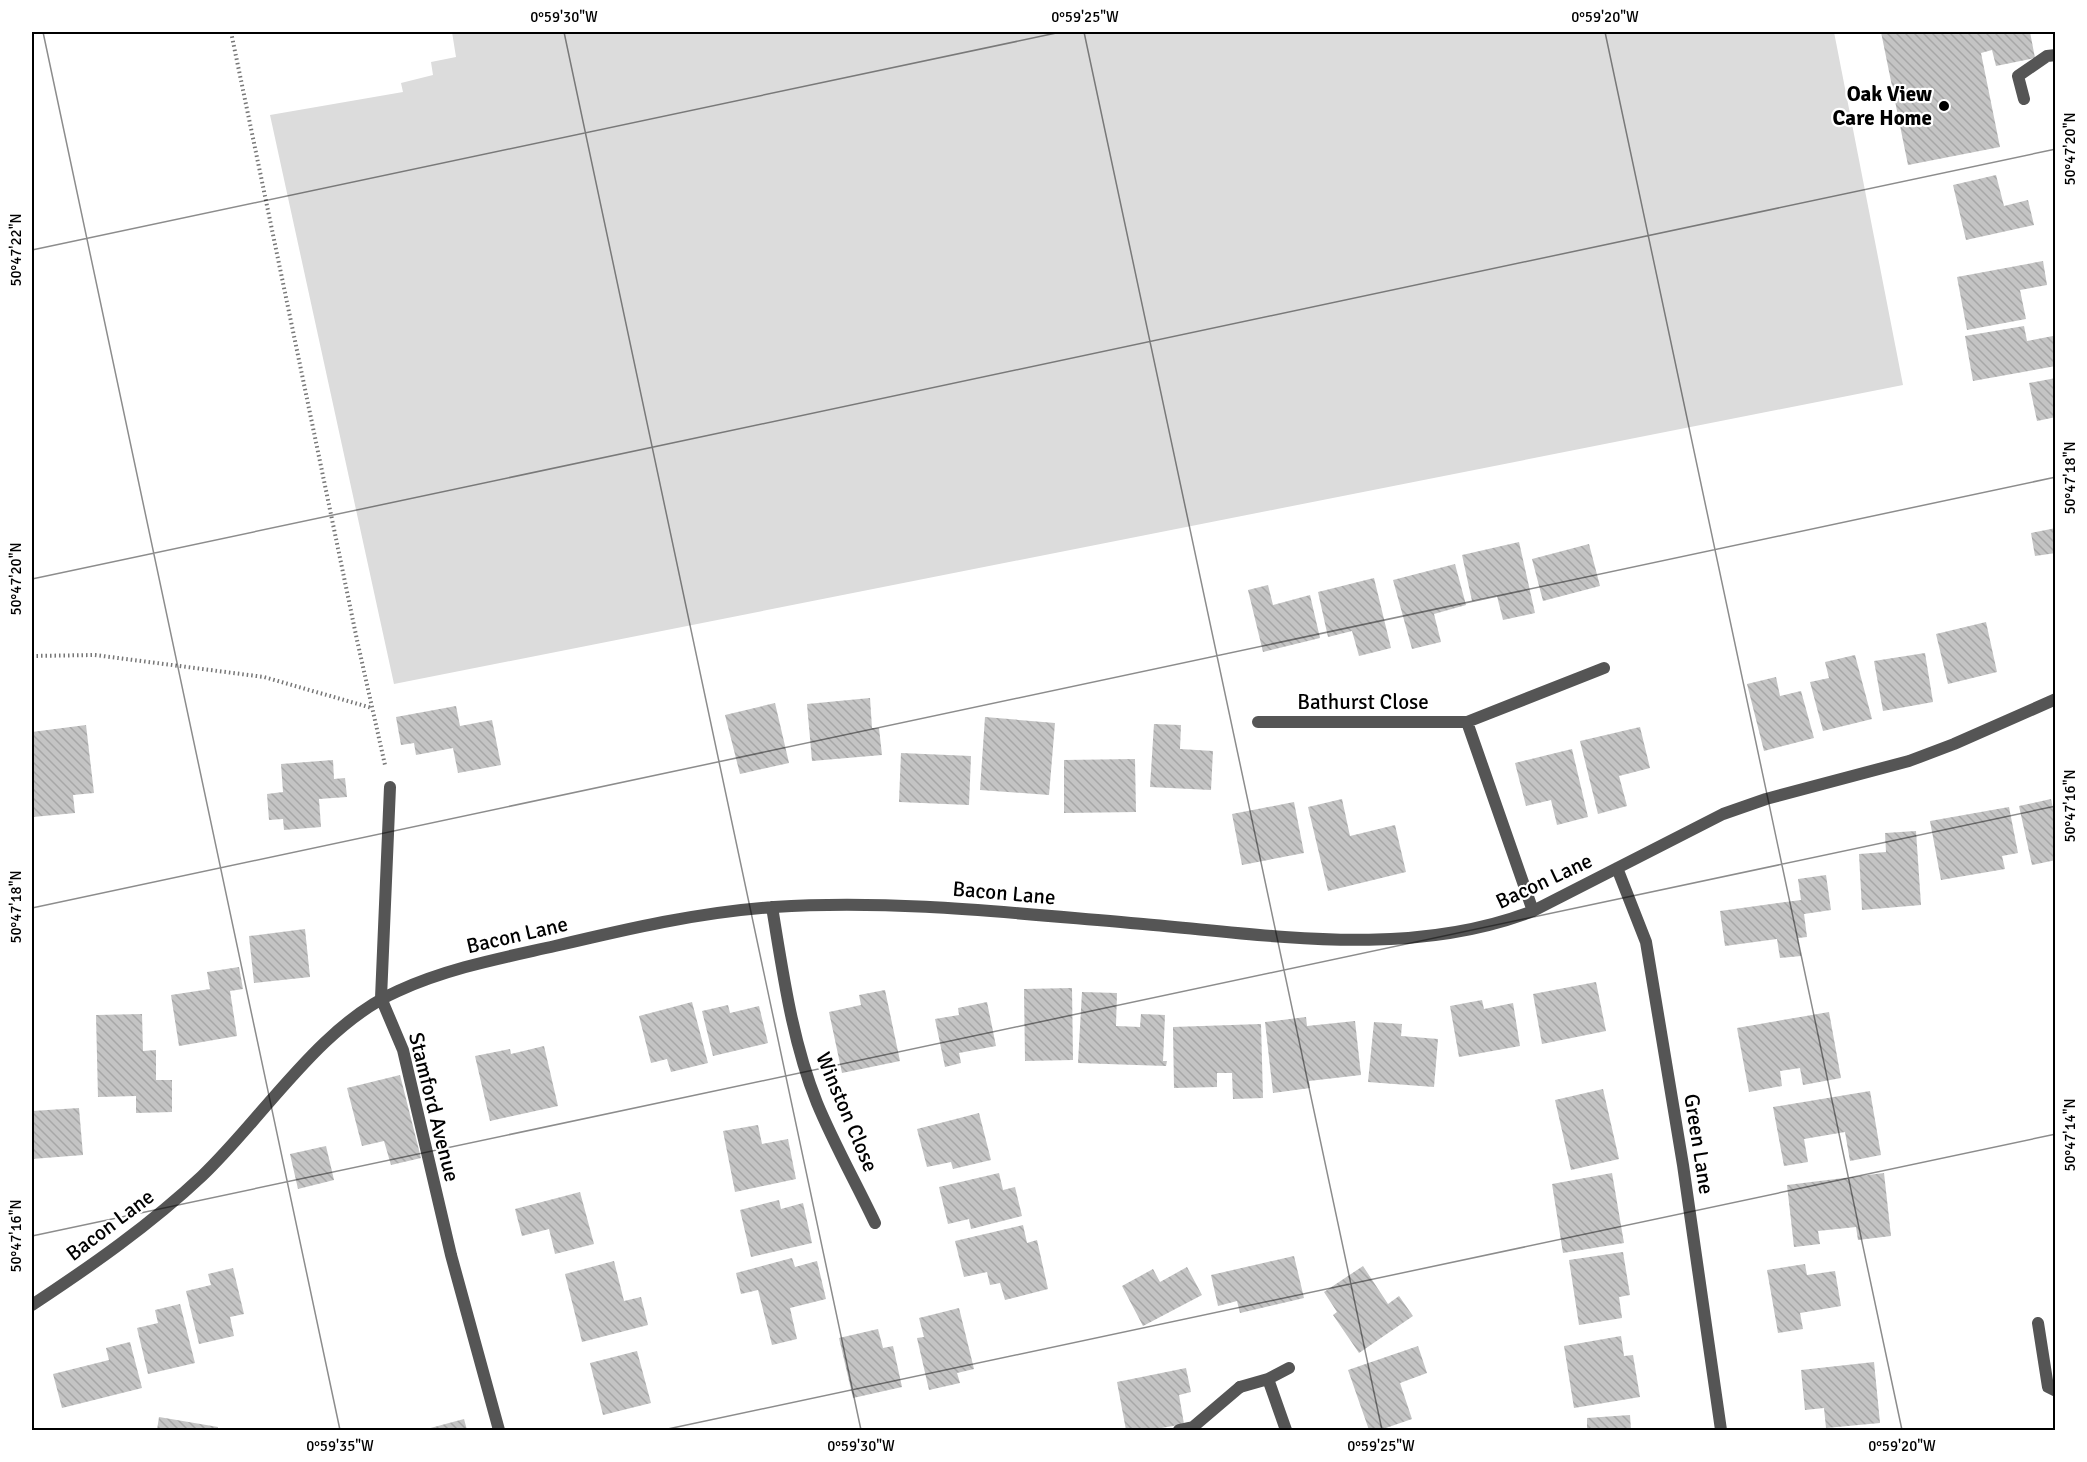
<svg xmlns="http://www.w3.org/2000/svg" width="2087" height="1462" font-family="Signika,sans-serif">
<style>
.green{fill:#dcdcdc}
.building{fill:url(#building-back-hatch)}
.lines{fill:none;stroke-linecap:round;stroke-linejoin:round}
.path{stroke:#777;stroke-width:4;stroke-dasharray:1.5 3;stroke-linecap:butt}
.service{stroke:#555;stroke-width:12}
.minor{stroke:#555;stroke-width:12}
.ticks{fill:none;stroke:#000;stroke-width:1.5;stroke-opacity:0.45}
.poi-dot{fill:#000;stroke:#fff;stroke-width:2}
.labels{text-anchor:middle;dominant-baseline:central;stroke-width:4.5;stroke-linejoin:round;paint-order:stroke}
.poi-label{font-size:21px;font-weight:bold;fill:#000;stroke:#fff;text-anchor:end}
.street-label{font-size:21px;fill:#000;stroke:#fff}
.neatline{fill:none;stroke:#000;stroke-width:2}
.ticks-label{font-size:15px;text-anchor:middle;fill:#000}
</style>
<defs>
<pattern id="building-back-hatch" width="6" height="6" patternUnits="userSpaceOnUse" patternTransform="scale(1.5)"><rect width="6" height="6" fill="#c4c4c4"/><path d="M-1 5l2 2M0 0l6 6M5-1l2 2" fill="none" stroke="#a7a7a7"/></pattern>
</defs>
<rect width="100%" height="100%" fill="#fff"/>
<!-- green -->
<path class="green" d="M452 32H1834L1903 385 394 684 270 115 403 92 401 83 433 75 431 62 456 57Z"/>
<!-- building -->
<path class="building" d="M1881 32H2030L2035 58 1996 66 1992 50 1981 53 2000 147 1908 165Z
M1996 175 2004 206 2028 200 2034 225 1966 240 1953 185Z
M2043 261 2047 285 2020 290 2026 319 1967 330 1957 277Z
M2024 326 2027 341 2053 336 2056 366 1973 381 1965 336Z
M2056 378V417L2037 421 2029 383Z
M2056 528V553L2035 556 2031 533Z
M1519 542 1535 613 1503 620 1497 596 1472 601 1462 555Z
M1589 544 1600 586 1543 601 1532 559Z
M1455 564 1466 605 1434 614 1441 642 1412 649 1393 580Z
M1374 578 1391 648 1359 656 1352 631 1328 637 1318 592Z
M1268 585 1273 605 1310 595 1320 638 1263 652 1248 590Z
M1986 622 1997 672 1948 684 1936 634Z
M1925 653 1933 702 1883 711 1874 661Z
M1855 655 1872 719 1823 731 1810 682 1829 678 1825 662Z
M1776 677 1780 696 1801 691 1814 738 1764 751 1747 684Z
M870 698 872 728H879L882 755 812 761 807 704Z
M775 703 789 763 740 774 725 715Z
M456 706 460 726 492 720 501 765 458 773 453 748 416 755 414 743 401 745 396 717Z
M985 717 1055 723 1049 795 980 790Z
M1154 724 1181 725 1180 749 1213 751 1211 790 1150 787Z
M86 725 94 793 73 795 75 813 33 817 32 802V732Z
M1640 727 1650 768 1619 776 1627 806 1598 814 1580 741Z
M1572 749 1588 817 1557 825 1551 800 1526 806 1515 763Z
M901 753 971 756 969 805 899 802Z
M1135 759 1136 812 1064 813V760Z
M333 760 334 779 345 778 347 797 319 799 321 827 284 830 283 819 269 820 267 794 283 792 281 764Z
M1342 799 1350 836 1395 825 1406 872 1328 891 1308 807Z
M2051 799 2054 813 2056 812V860L2032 865 2019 806Z
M1294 802 1304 853 1242 865 1232 814Z
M2009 807 2018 853 2002 856 2005 869 1941 880 1930 821Z
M1916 831 1921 905 1862 910 1859 854 1886 852 1885 833Z
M1826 875 1831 910 1804 914 1807 937 1798 938 1801 956 1780 958 1777 939 1725 946 1720 911 1801 900 1798 879Z
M305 929 310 977 254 983 249 936Z
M239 967 243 989 230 991 237 1036 179 1046 171 995 210 989 207 972Z
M1596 982 1606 1031 1542 1044 1533 994Z
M1072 988 1073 1060 1025 1061 1024 989Z
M885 990 900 1061 842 1073 829 1012 861 1005 859 995Z
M1082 992 1117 993 1116 1026 1140 1027 1141 1014 1165 1015 1163 1061H1167L1166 1066 1078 1063Z
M1482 1000 1484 1009 1513 1003 1520 1046 1459 1057 1450 1006Z
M692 1002 708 1063 671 1072 667 1059 651 1063 639 1016Z
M987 1002 996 1046 959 1053 961 1063 945 1067 935 1019 959 1015 958 1008Z
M728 1005 730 1013 759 1006 768 1043 713 1056 702 1011Z
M1829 1012 1841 1078 1803 1085 1800 1068 1780 1071 1782 1086 1749 1092 1737 1028Z
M142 1014 143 1051 156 1050V1080H172V1112L136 1113V1096L98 1097 96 1015Z
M1306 1017 1307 1026 1355 1021 1361 1075 1309 1081 1310 1088 1273 1093 1265 1022Z
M1374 1022 1402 1024 1401 1036 1438 1039 1434 1087 1368 1082Z
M1261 1024 1263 1098 1233 1099 1232 1073H1217V1087L1174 1088 1173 1027Z
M544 1046 558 1106 490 1121 475 1056 510 1049 511 1054Z
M400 1075 421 1158 391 1165 384 1141 362 1146 347 1088Z
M1603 1089 1619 1159 1571 1170 1555 1100Z
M1870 1091 1881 1155 1850 1161 1845 1132 1804 1139 1808 1162 1784 1166 1773 1107Z
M79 1108 83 1155 32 1159V1111Z
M979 1113 991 1160 953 1169 951 1162 927 1167 917 1129Z
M758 1125 762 1144 788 1139 796 1179 735 1192 723 1131Z
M326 1146 334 1180 298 1189 290 1154Z
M999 1173 1003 1190 1015 1187 1022 1216 971 1229 969 1219 948 1224 939 1187Z
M1612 1173 1624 1243 1563 1253 1552 1184Z
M1884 1173 1891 1236 1858 1240 1856 1227 1818 1231 1820 1244 1794 1247 1787 1185Z
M580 1192 594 1244 555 1254 549 1229 522 1236 515 1209Z
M779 1200 781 1209 803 1203 812 1243 751 1257 740 1210Z
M1023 1225 1027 1243 1037 1240 1048 1289 1005 1300 1000 1283 990 1285 987 1272 964 1277 955 1241Z
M1623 1252 1630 1295 1619 1297 1622 1318 1579 1325 1569 1260Z
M1294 1256 1304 1298 1240 1313 1237 1301 1218 1306 1211 1275Z
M792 1258 795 1267 817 1261 826 1299 790 1308 797 1339 772 1345 758 1290 741 1294 736 1273Z
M614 1261 624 1301 641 1297 648 1325 582 1342 565 1274Z
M1805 1264 1807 1275 1835 1271 1841 1306 1800 1313 1803 1329 1778 1333 1767 1270Z
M1363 1266 1388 1304 1399 1296 1413 1316 1359 1353 1333 1315 1337 1312 1324 1292Z
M1187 1267 1202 1295 1143 1326 1122 1286 1153 1269 1160 1282Z
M233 1268 244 1314 230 1317 234 1336 199 1344 186 1291 211 1285 208 1274Z
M180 1304 195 1363 148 1374 137 1328 158 1323 155 1310Z
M959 1308 974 1369 957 1373 960 1383 929 1390 917 1338 924 1337 919 1318Z
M878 1329 883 1348 893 1346 902 1387 853 1398 839 1338Z
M1621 1336 1624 1356 1633 1355 1640 1397 1574 1408 1564 1346Z
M130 1342 142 1388 62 1408 53 1374 109 1360 106 1348Z
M1418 1346 1427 1373 1400 1383 1412 1419 1380 1430H1369L1348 1370Z
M637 1351 651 1403 603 1415 590 1363Z
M1874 1362 1880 1423 1826 1428 1824 1408 1805 1410 1801 1370Z
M1186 1368 1191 1392 1179 1395 1184 1424 1150 1430H1126L1117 1382Z
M1630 1415 1631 1430H1587V1418Z
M159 1417 218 1427V1430H157Z
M464 1419 467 1430H423Z"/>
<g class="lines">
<!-- path -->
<path class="path" d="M231 32 357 640 385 765
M32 656 95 655 264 677 372 708"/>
<!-- service -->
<path class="service" d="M2024 99 2018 76 2047 56 2056 55
M2038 1323 2048 1387 2056 1391
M1179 1430 1193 1427 1240 1387"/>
<!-- minor -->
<path class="minor" d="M1258 722H1467L1604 668
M1467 722 1533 911
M390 787 381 998 403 1050 451 1255 499 1430
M1617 868 1646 942 1683 1165 1721 1430
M772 907C783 973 792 1041 817 1103 834 1144 856 1183 875 1223
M32 1305C91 1266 150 1225 202 1176 263 1118 320 1025 398 991 448 968 502 958 555 946 627 929 699 912 774 907 897 899 1020 914 1143 924 1272 935 1409 959 1533 911L1723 814 1766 799 1909 761 1954 744 2056 699
M1268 1379 1286 1430
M1240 1387 1268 1379 1289 1368"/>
</g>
<!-- ticks -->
<path class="ticks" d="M43 32 340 1430M564 32 861 1430M1084 32 1382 1430M1605 32 1902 1430M32 250 1061 32M32 579 2056 149M32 908 2056 477M32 1236 2056 806M663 1430 2056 1134"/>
<!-- markers -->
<circle class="poi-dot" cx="1944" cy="106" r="6"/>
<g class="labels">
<!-- poi labels -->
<g class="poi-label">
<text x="1932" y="94">Oak View<tspan x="1932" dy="24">Care Home</tspan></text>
</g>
<!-- street labels -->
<g class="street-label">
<text x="1363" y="702">Bathurst Close</text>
<text transform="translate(1544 881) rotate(-25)">Bacon Lane</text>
<text transform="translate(1004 893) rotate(5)">Bacon Lane</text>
<text transform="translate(517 935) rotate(-13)">Bacon Lane</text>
<text transform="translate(434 1107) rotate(76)">Stamford Avenue</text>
<text transform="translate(847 1112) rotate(67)">Winston Close</text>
<text transform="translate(1699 1144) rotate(81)">Green Lane</text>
<text transform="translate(110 1225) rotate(-37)">Bacon Lane</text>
</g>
</g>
<!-- border -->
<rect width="2087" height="1462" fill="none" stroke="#ffffff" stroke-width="66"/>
<rect x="33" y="33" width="2021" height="1396" class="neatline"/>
<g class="ticks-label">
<text x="564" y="22">0°59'30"W</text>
<text x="1085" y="22">0°59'25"W</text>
<text x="1605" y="22">0°59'20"W</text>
<text transform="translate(2070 149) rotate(-90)" y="5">50°47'20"N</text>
<text transform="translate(16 250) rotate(-90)" y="5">50°47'22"N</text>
<text transform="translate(2070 478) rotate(-90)" y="5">50°47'18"N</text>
<text transform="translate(16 579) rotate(-90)" y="5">50°47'20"N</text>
<text transform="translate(2070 806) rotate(-90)" y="5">50°47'16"N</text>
<text transform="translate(16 907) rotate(-90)" y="5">50°47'18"N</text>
<text transform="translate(2070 1135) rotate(-90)" y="5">50°47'14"N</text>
<text transform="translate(16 1236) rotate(-90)" y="5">50°47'16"N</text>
<text x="340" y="1451">0°59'35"W</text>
<text x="861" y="1451">0°59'30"W</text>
<text x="1381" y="1451">0°59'25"W</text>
<text x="1902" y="1451">0°59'20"W</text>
</g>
</svg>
